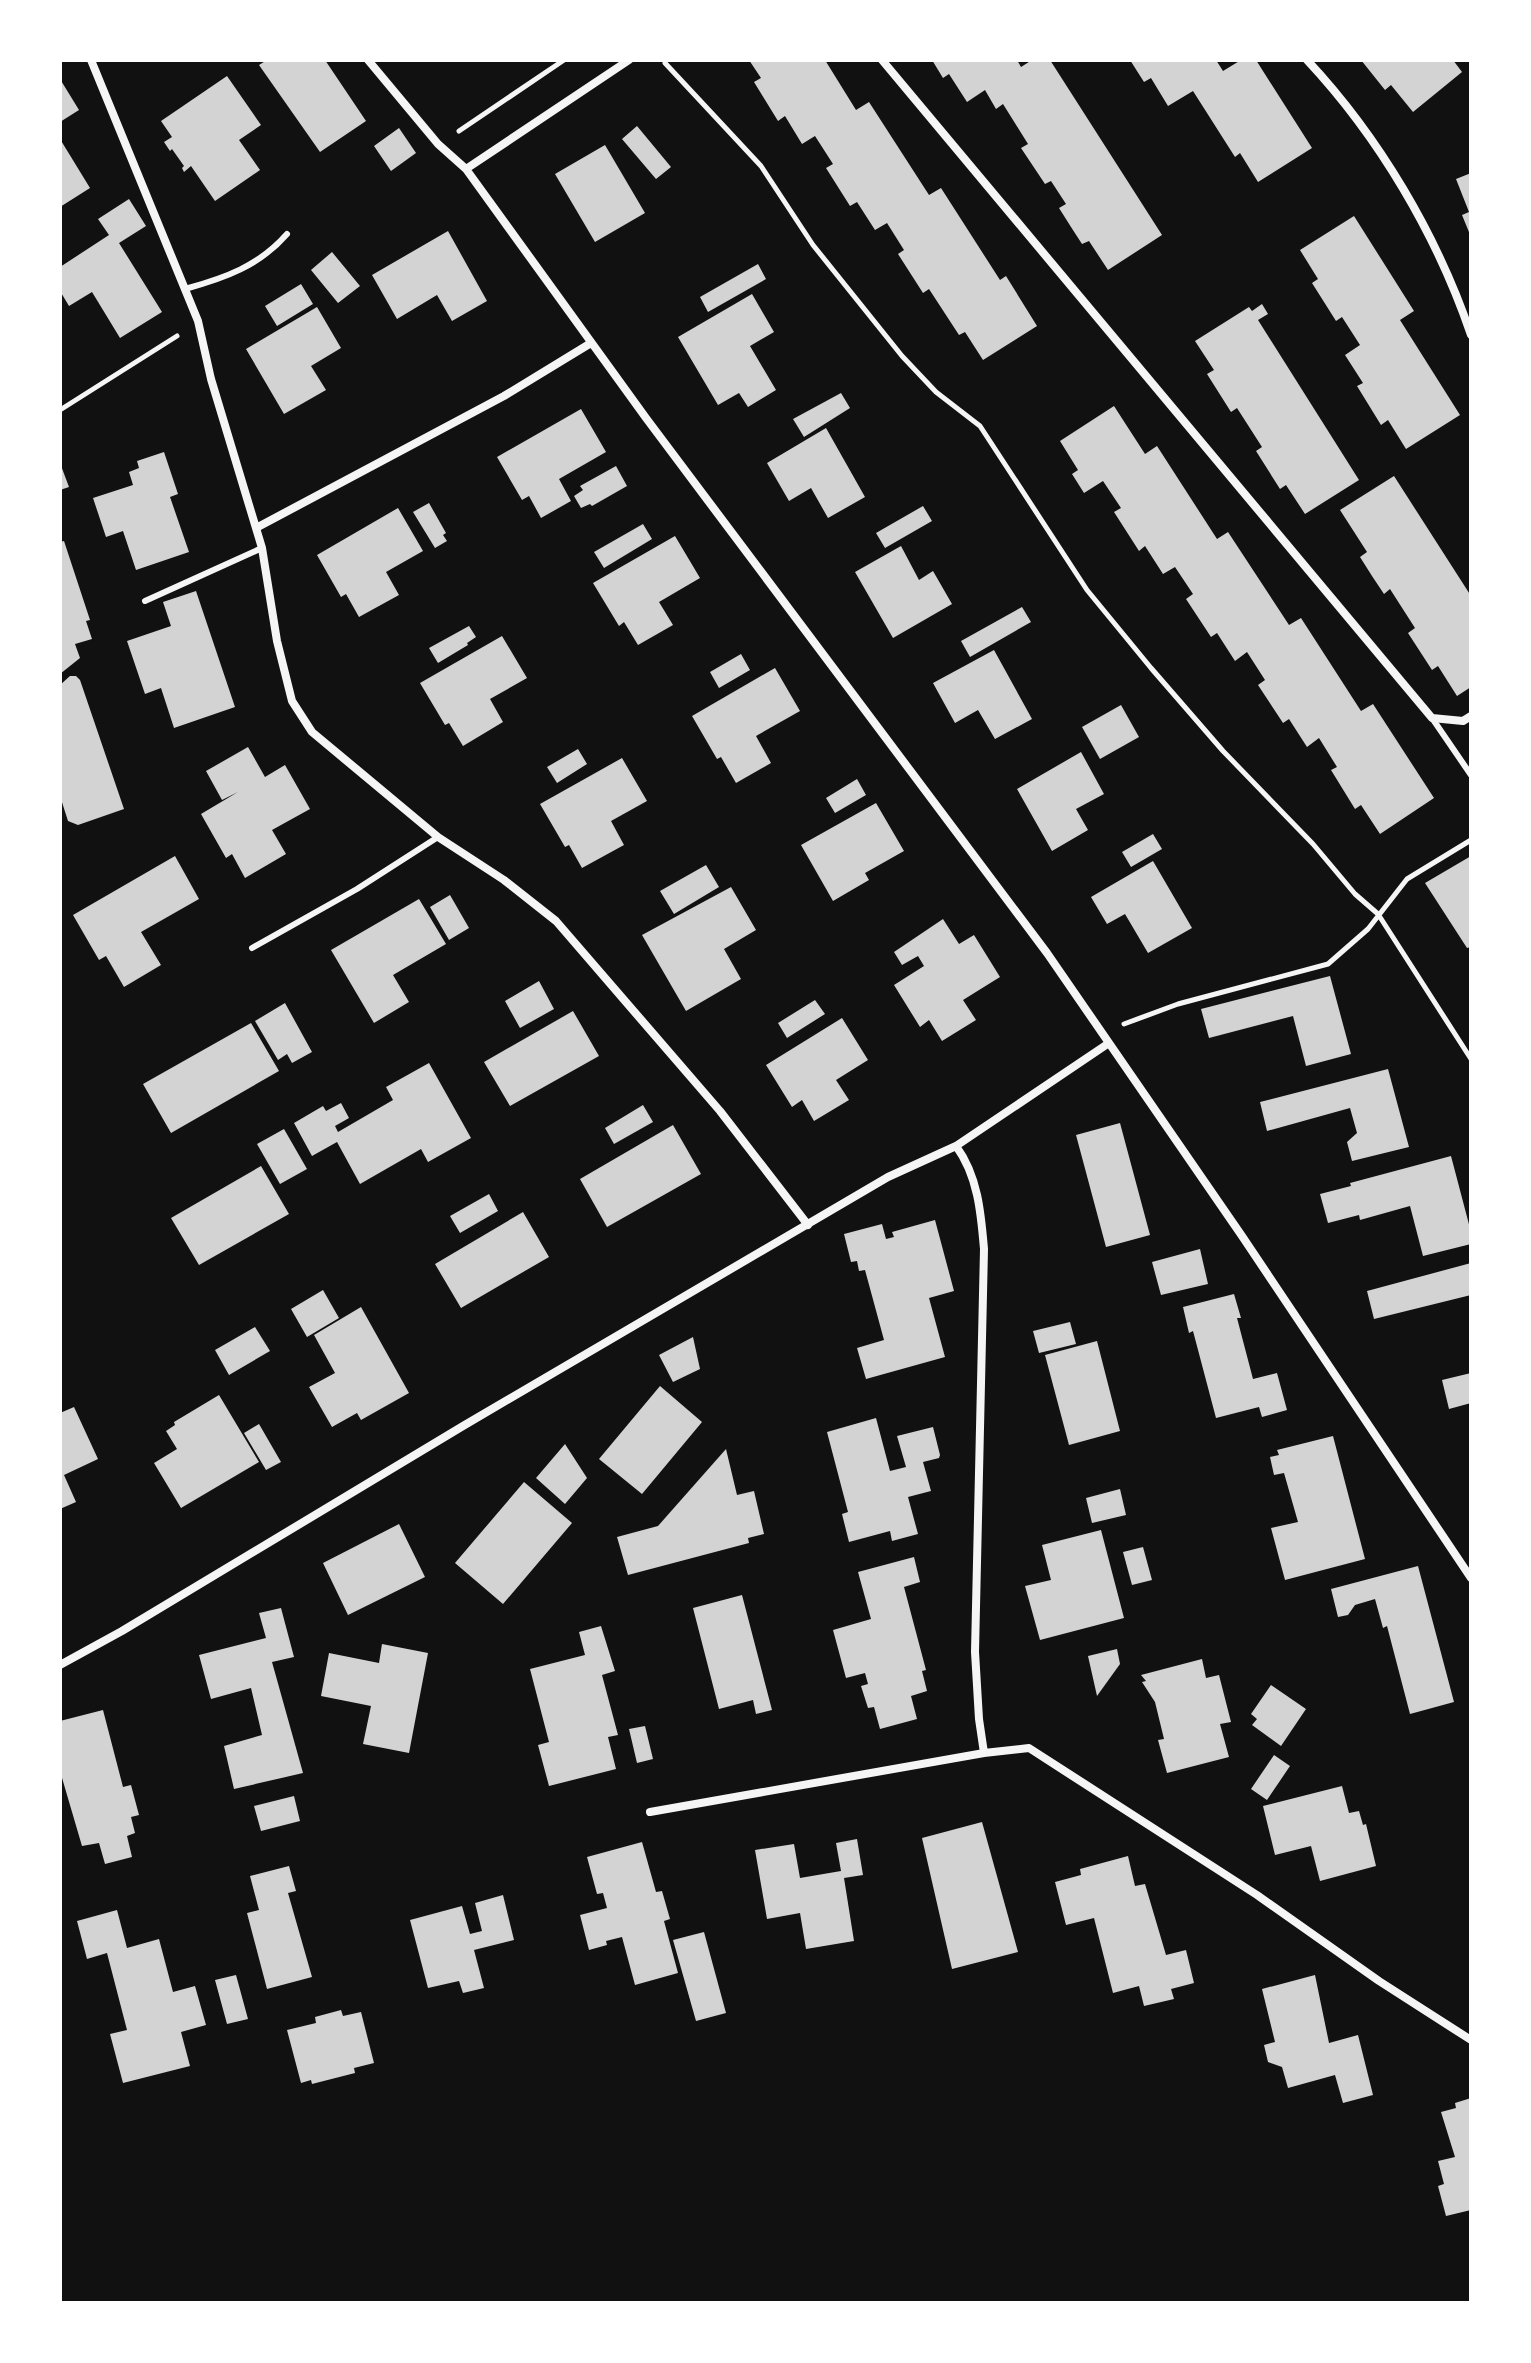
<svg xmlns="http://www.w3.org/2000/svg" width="1531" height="2363" font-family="'DejaVu Sans',sans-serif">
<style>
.building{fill:#d3d3d3}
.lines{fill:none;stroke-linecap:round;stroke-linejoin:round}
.path{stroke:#f5f5f5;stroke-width:5}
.service{stroke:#f5f5f5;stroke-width:6}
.minor{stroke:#f5f5f5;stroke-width:8}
</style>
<rect width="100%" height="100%" fill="#111"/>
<!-- building -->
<path class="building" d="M267 60H325L366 121 320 152 259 65Z
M749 60H825L856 110 869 102 929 195 941 188 1000 280 1006 276 1037 326 983 360 965 332 959 335 929 289 923 293 898 254 904 250 887 223 875 230 857 202 850 206 826 168 833 164 815 136 802 144 785 116 778 121 754 82 761 78Z
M932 60H1017L1021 67 1032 60H1050L1162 235 1108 270 1089 241 1082 244 1071 227 1059 208 1066 204 1051 181 1045 184 1021 148 1028 144 1003 104 996 109 985 90 967 102 949 74 943 78Z
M1130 60H1216L1223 71 1241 60H1256L1312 148 1258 182 1240 153 1235 157 1193 91 1168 106 1151 78 1144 82Z
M1361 60H1453L1462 72 1413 112 1391 85 1385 90Z
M227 76 261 125 239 140 260 170 215 201 191 166 184 172 182 168 184 166 172 149 170 151 164 142 172 137 161 121Z
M60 79 79 110 60 122Z
M637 126 671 167 656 179 622 139Z
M399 128 416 153 391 171 374 146Z
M60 139 90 188 60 207Z
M605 145 645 213 595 242 555 174Z
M1471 173V237L1462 215 1469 212 1456 179Z
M129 199 146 226 119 243 162 312 120 338 92 292 69 306 60 291V267L109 235 98 219Z
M1354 216 1414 311 1400 320 1460 415 1406 449 1388 420 1381 425 1357 386 1363 383 1345 355 1360 345 1342 317 1336 321 1312 283 1318 279 1300 250Z
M448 231 487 301 452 321 437 295 397 319 372 275Z
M332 252 360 286 338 303 311 270Z
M758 264 766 279 708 312 700 297Z
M301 284 313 304 277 326 265 306Z
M752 294 774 332 750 346 776 390 748 407 739 393 718 405 678 337Z
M1262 304 1268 314 1258 320 1359 480 1305 514 1286 485 1280 489 1256 451 1262 447 1237 408 1231 412 1207 374 1214 370 1195 341 1249 307 1252 311Z
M317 307 341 348 311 366 326 390 284 414 246 349Z
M841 393 850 408 804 437 793 419Z
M1114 406 1145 454 1157 446 1217 539 1228 532 1289 625 1301 618 1361 711 1373 704 1434 798 1380 834 1361 805 1355 809 1331 770 1337 767 1319 738 1307 747 1289 719 1283 723 1258 685 1265 680 1247 652 1235 661 1217 633 1211 637 1186 599 1193 594 1175 567 1163 574 1145 546 1139 551 1114 512 1121 508 1103 481 1084 493 1072 474 1078 470 1060 441Z
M581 409 606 452 559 479 571 501 541 518 529 496 522 500 497 457Z
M826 428 865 497 828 518 811 488 789 501 767 463Z
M164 452 178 494 170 497 189 552 136 570 123 531 106 537 93 498 133 485 129 472 139 468 137 461Z
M60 463 69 487 60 490Z
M616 466 627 486 592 506 590 504 581 508 574 496 583 490 580 486Z
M1394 476 1471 596V687L1457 696 1438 666 1432 670 1408 633 1415 628 1390 589 1384 594 1372 576 1360 557 1367 552 1340 510Z
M429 503 446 533 443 535 447 541 435 548 413 512Z
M923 506 932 521 885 548 876 533Z
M398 508 423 551 386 572 399 595 359 617 346 594 341 597 317 555Z
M643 524 652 539 604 568 594 552Z
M675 536 700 578 659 602 673 625 638 645 624 622 619 626 593 583Z
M64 541 90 620 86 621 92 639 75 644 80 658 60 674V542Z
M901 546 919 580 933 571 952 604 893 638 855 572Z
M196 591 235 707 174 728 161 688 145 694 127 641 171 626 163 602Z
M1022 607 1031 622 970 657 961 641Z
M469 626 476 637 467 643 468 645 438 663 429 648Z
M502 636 527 678 490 699 503 722 463 746 449 723 445 725 420 683Z
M994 650 1032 719 995 739 978 710 955 723 933 683Z
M741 654 750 670 719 688 710 672Z
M775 668 800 711 756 736 771 763 736 783 721 757 717 759 692 716Z
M70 676H76L80 680 124 809 78 825 68 821 60 796V685Z
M1121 705 1139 737 1100 759 1082 727Z
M248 747 265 777 285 765 310 809 272 830 286 854 245 878 232 854 226 858 201 814 238 792 222 800 206 771Z
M578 749 587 764 557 783 547 767Z
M1081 752 1104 794 1076 809 1088 830 1052 851 1017 789Z
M622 758 647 801 611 821 624 845 582 868 569 845 565 847 540 804Z
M857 779 866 795 835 813 826 798Z
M876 803 904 851 865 873 869 880 833 901 801 845Z
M1153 834 1162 849 1131 867 1122 852Z
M175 856 199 899 141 932 161 965 124 987 106 956 99 960 73 915Z
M1471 856V947L1467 948 1425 883Z
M1153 861 1192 928 1148 953 1125 914 1107 924 1091 897Z
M706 865 719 887 674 914 660 891Z
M731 887 756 930 724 949 741 979 686 1011 642 935Z
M450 895 469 928 449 940 430 907Z
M419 899 446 944 393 975 409 1002 374 1023 331 950Z
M943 919 959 944 974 935 1000 977 963 1000 976 1020 942 1041 929 1020 920 1027 894 985 924 966 918 956 902 965 894 952Z
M1330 976 1351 1054 1306 1066 1293 1016 1209 1038 1201 1009Z
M539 981 554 1009 520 1028 505 1001Z
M815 1000 825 1014 787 1038 778 1023Z
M285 1003 312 1052 292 1063 287 1054 278 1060 255 1021Z
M573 1011 599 1056 510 1106 484 1062Z
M842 1018 868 1060 836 1080 849 1100 814 1121 802 1100 792 1107 766 1065Z
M251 1023 279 1071 171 1133 143 1084Z
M429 1063 471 1138 428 1162 421 1149 360 1184 337 1142 312 1156 294 1123 323 1106 326 1111 341 1103 349 1118 335 1126 338 1132 393 1100 386 1087Z
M1388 1069 1409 1147 1352 1161 1347 1142 1357 1133 1350 1108 1267 1131 1260 1102Z
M643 1105 653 1122 614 1144 605 1128Z
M1120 1123 1150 1235 1106 1247 1076 1135Z
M673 1125 701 1174 607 1227 580 1179Z
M284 1129 307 1169 280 1184 257 1144Z
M1451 1156 1471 1232V1244L1423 1256 1410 1206 1360 1220 1359 1215 1328 1223 1320 1194 1351 1186 1350 1183Z
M261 1166 289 1214 199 1265 171 1218Z
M489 1194 498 1211 460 1233 450 1216Z
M523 1212 549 1257 461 1308 435 1264Z
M935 1220 954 1291 929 1298 945 1357 866 1379 857 1348 884 1340 865 1270 859 1271 857 1261 851 1262 844 1234 882 1224 886 1239 894 1237 892 1232Z
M1200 1249 1208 1284 1161 1295 1152 1262Z
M1471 1263V1295L1374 1319 1367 1291Z
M323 1290 339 1318 307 1337 291 1309Z
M1234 1294 1241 1318H1237L1253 1379 1277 1373 1287 1410 1262 1417 1259 1407 1216 1418 1193 1331 1189 1333 1183 1307Z
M361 1307 409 1393 361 1420 357 1413 332 1427 309 1387 335 1373 314 1335Z
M1070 1322 1076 1344 1039 1353 1033 1331Z
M255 1327 270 1351 229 1375 215 1350Z
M693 1337 700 1369 673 1382 659 1355Z
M1097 1341 1120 1431 1069 1445 1045 1355Z
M1471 1373V1403L1449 1409 1442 1380Z
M660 1386 702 1422 642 1494 599 1459Z
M219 1395 259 1462 181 1508 154 1463 177 1449 166 1431 175 1425 174 1422Z
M74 1407 98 1459 64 1475 76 1502 60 1509V1413Z
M876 1418 890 1471 906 1467 897 1436 933 1427 940 1455 939 1458 923 1462 931 1491 908 1497 918 1534 892 1541 890 1531 849 1542 842 1514 848 1512 827 1432Z
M259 1424 281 1462 266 1470 244 1433Z
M1333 1436 1365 1559 1285 1580 1271 1528 1298 1522 1284 1473 1274 1475 1270 1457 1279 1455 1277 1450Z
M565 1444 587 1478 565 1504 536 1478Z
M726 1449 737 1495 754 1491 764 1534 748 1538 749 1543 628 1575 617 1537 658 1526Z
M524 1482 572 1523 503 1604 455 1563Z
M1120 1489 1126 1515 1092 1523 1086 1498Z
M399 1524 425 1577 348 1615 323 1563Z
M1101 1530 1124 1618 1040 1640 1025 1586 1051 1580 1042 1545Z
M1143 1547 1152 1580 1132 1585 1123 1552Z
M914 1557 920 1582 904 1587 926 1670 922 1671 927 1691 911 1696 917 1719 880 1729 874 1707 868 1708 861 1686 868 1684 865 1673 846 1678 833 1630 871 1619 858 1572Z
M1418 1566 1454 1702 1410 1714 1387 1626 1383 1628 1375 1599 1355 1605 1348 1615 1338 1617 1331 1589Z
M742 1595 772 1710 756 1714 753 1700 719 1709 693 1608Z
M281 1608 294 1657 272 1662 303 1773 234 1789 224 1746 262 1735 251 1688 211 1699 199 1655 266 1638 259 1613Z
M601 1626 615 1671 602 1675 618 1735 608 1737 616 1769 549 1786 538 1745 549 1742 530 1669 585 1655 579 1632Z
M382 1644 428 1653 409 1753 363 1744 371 1706 321 1696 329 1653 379 1663Z
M1117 1649 1120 1664 1097 1696 1088 1656Z
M1202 1659 1206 1678 1219 1675 1231 1722 1220 1724 1229 1757 1167 1773 1158 1740 1164 1739 1155 1702 1142 1682 1146 1681 1141 1675Z
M1271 1685 1306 1709 1281 1746 1252 1725 1257 1719 1251 1714Z
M103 1710 123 1787 131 1785 139 1815 131 1817 135 1833 127 1836 132 1857 105 1864 99 1843 82 1846 60 1771V1721Z
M645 1726 653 1759 637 1763 629 1729Z
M1274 1755 1290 1766 1267 1800 1251 1789Z
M1342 1786 1349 1813 1359 1811 1363 1825 1366 1824 1376 1866 1320 1881 1311 1846 1275 1855 1263 1806Z
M294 1796 300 1821 261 1831 254 1806Z
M982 1822 1018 1952 952 1969 922 1838Z
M857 1839 863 1875 844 1878 854 1941 806 1949 800 1913 767 1919 755 1850 794 1844 800 1878 841 1871 836 1843Z
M642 1842 656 1892 662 1891 670 1919 664 1921 678 1973 635 1985 622 1937 606 1941 607 1945 589 1950 580 1915 607 1908 603 1893 597 1894 587 1857Z
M1128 1856 1135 1886 1145 1884 1166 1955 1186 1950 1194 1983 1171 1989 1174 1999 1144 2006 1139 1986 1113 1993 1094 1918 1066 1925 1055 1882 1081 1875 1080 1869Z
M289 1866 296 1891 288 1893 312 1977 267 1989 247 1913 259 1910 250 1876Z
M503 1895 514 1940 474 1950 484 1988 463 1993 459 1981 428 1988 410 1920 462 1906 470 1934 482 1931 475 1903Z
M117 1910 127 1948 159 1939 173 1992 195 1986 206 2025 181 2032 190 2066 123 2083 110 2034 127 2030 107 1953 87 1959 77 1921Z
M704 1932 726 2013 696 2021 673 1940Z
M236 1975 248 2019 227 2024 215 1980Z
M1315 1975 1329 2043 1358 2035 1373 2095 1343 2103 1335 2075 1288 2088 1282 2067 1268 2062 1264 2045 1275 2042 1262 1989Z
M341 2010 343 2016 361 2012 374 2063 354 2068 355 2073 312 2084 311 2080 301 2083 287 2030 316 2023 315 2017Z
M1471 2098V2210L1446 2216 1438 2186 1444 2184 1438 2161 1455 2157 1441 2112 1456 2108 1455 2103Z"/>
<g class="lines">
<!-- path -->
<path class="path" d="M665 63 761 166 813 245 902 356 936 392 980 426 1087 590 1151 668 1223 751 1313 844 1355 894 1378 914 1471 1059
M459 131 564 60
M60 410 177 336
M1124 1024 1178 1004 1328 964 1368 929 1407 879 1471 840"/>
<!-- service -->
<path class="service" d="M185 289C225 278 259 266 287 234
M145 601 262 548
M1432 718 1471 775
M252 948 357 889 438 837"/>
<!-- minor -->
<path class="minor" d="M91 60 198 321 211 379 262 548 277 641 292 701 312 732 438 837 504 880 556 921 720 1111 808 1225
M368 60 438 144 466 169 646 418 1047 953 1242 1236 1471 1578
M882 60 1432 718 1463 721 1471 716
M1307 60C1379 137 1437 235 1471 335
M466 169 629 60
M256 528 504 396 591 343
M956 1146C978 1176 981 1213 984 1249L975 1652 979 1719 984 1753 1029 1748 1257 1895 1379 1981 1471 2040
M60 1665 122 1631 463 1426 888 1177 956 1146 1109 1043
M650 1812 984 1753"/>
</g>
<!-- border -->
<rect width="1531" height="2363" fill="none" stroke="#ffffff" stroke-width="124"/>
</svg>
